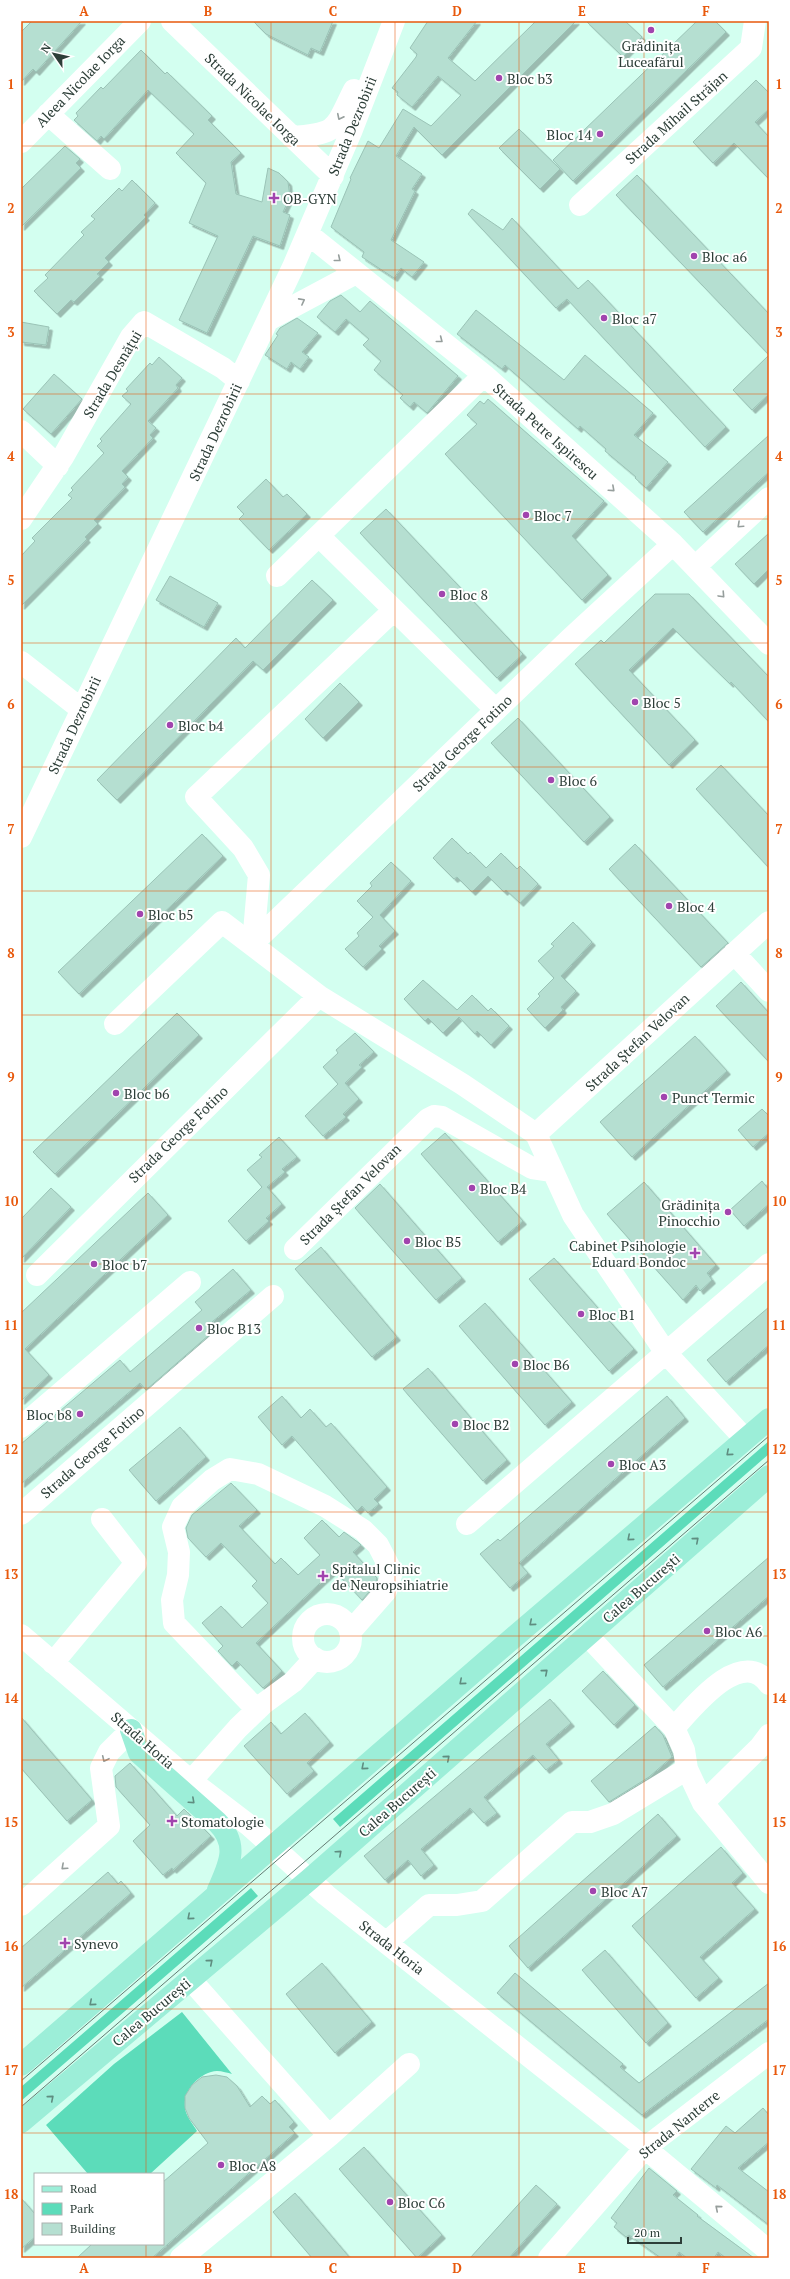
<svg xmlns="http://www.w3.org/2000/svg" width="790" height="2279" font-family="'PT Serif',serif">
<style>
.green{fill:#5cdcba}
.building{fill:#b5dfd1;stroke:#9ac3b6;filter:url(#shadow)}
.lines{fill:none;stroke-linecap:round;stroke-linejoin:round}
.minor{stroke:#fff;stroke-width:22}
.major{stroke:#9ceed8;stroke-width:22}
.tram{stroke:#637c73;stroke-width:1}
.oneway{stroke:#969e9c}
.oneway2{stroke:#5f8d80}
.grid{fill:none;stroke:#e8590c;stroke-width:1;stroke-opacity:0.55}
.poi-dot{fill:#a144ae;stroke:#fff;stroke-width:1.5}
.labels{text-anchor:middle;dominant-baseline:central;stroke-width:4;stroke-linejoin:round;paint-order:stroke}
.poi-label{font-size:14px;fill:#2d3e38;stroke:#fff;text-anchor:start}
.street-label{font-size:14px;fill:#2d3e38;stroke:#fff}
.neatline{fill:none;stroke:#e8590c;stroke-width:1.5}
.grid-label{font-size:13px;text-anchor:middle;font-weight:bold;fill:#e8590c}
</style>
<defs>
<filter id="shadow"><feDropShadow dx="3.5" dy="3.5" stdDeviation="0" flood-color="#0004"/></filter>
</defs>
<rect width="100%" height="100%" fill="#d3fff0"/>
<!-- green -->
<path class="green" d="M769 1441V1454L340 1827 333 1819Z
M251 1888 258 1896 21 2101V2087Z
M182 2012 232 2074C228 2073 222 2071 217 2071 200 2072 183 2090 185 2107 185 2115 193 2124 197 2131L150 2174H88L46 2125 114 2064Z"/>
<!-- building -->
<path class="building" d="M32 21H82L36 72 33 69 21 82V32Z
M253 21H333L320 52 311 48 308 55 266 34Z
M428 21H477L448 58 475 81 536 21H576L442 155 414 127 396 156 422 174 412 189 415 191 391 240 424 262 412 277 401 268 394 278 362 257 364 252 331 227 351 179 350 178 368 141 379 148 403 109 431 126 461 95 438 76 412 107 397 95 398 92 392 88 416 57 417 54 410 48Z
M586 21H625L642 37 623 57Z
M697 21H715L726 32 573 181 553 160Z
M141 50 165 74 167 72 212 116 208 120 241 153 231 162 236 194 262 202 268 168 279 173 288 182 290 197 283 212 290 215 280 246 253 236 207 333 179 320 218 236 189 223 206 183 176 153 194 134 148 90 104 139 101 136 97 141 74 120 78 116 76 113 101 87 103 89Z
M756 80 769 93V109L755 122 769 137V179L734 143 713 163 693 142Z
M519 129 560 169 540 189 499 148Z
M65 146 80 159 76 163 81 168 21 227V189Z
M637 175 769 314V394L752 410 733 390 769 355 616 195Z
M132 180 155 203 144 215 146 217 105 258 109 262 97 274 100 276 74 302 71 300 57 314 34 291 48 278 45 275 84 235 81 232 95 219 91 216 119 188 122 191Z
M472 209 503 230 512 218 578 289 588 280 726 427 705 447 567 299 556 308 468 214Z
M341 295 360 312 370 301 458 376 427 413 414 402 410 407 400 398 403 395 374 370 381 361 363 345 369 339 346 319 335 332 317 317 330 301Z
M476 310 564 380 585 355 653 413 634 435 668 462 646 488 635 478 636 477 605 451 606 449 580 426 578 429 505 365 502 369 457 334Z
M297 318 318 333 302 352 309 357 300 369 291 362 287 369 265 355 278 335 276 334 280 328Z
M21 322 49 327 46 345 21 342Z
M159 357 182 378 176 385 178 388 148 421 156 428 150 435 153 438 122 471 128 477 122 484 125 487 94 520 98 524 85 537 87 539 21 606V556L35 541 32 538 72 498 68 495 73 490 71 488 104 453 97 446 102 441 100 439 131 404 122 396 128 391 126 389 150 363 152 365Z
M54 374 82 399 51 434 23 409Z
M488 399 604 501 572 536 608 575 582 600 445 454 477 424 467 415 480 401 484 404Z
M769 435V472L703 532 684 512Z
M266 479 283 497 287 494 307 514 269 550 239 519 244 514 237 507Z
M386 509 523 654 497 678 360 533Z
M769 533V569L754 584 735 564Z
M170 576 218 603 204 627 156 600Z
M312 580 333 600 263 670 253 661 117 800 97 780 236 638 245 648Z
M655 594H689L769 677V722L731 682 730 684 673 628 629 670 695 740 669 765 575 664 601 640 604 643Z
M340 683 359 702 323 738 305 719Z
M518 718 610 817 584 842 491 743Z
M721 765 769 816V868L696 789Z
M202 834 223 856 79 994 58 972Z
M452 838 468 854 470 852 486 868 501 853 517 869 520 866 538 884 520 903 506 890 504 892 488 876 472 892 457 877 454 879 433 858Z
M635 844 728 943 701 967 609 869Z
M391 862 411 881 380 915 395 931 379 946 382 949 363 967 345 949 359 936 357 933 373 917 357 901 372 886 370 883Z
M573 922 592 942 561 976 576 991 561 1007 563 1010 545 1028 527 1009 540 996 538 994 554 978 538 961 554 946 551 944Z
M423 980 457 1010 472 995 488 1011 491 1008 509 1026 491 1045 477 1031 475 1034 459 1017 443 1033 428 1018 425 1021 404 999Z
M741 982 769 1013V1062L716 1006Z
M177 1013 199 1035 55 1174 33 1152Z
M355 1033 374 1052 359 1065 362 1067 345 1083 359 1099 343 1114 346 1117 323 1136 305 1116 338 1084 323 1067 338 1053 336 1050Z
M695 1036 727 1071 632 1157 600 1122Z
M762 1109 769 1116V1133L753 1147 738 1130Z
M445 1133 523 1221 498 1242 421 1154Z
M279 1137 297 1157 282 1169 285 1172 267 1187 282 1204 266 1218 269 1221 246 1241 228 1221 262 1187 247 1170 262 1157 259 1155Z
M762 1181 769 1190V1204L744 1226 730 1210Z
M644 1182 716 1265 707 1273 712 1280 700 1291 696 1285 683 1300 607 1214Z
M380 1184 462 1278 436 1300 355 1208Z
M51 1188 71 1207 21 1259V1219Z
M148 1193 168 1215 25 1349 49 1375 21 1401V1313Z
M321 1247 397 1337 372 1357 295 1269Z
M554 1258 634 1349 609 1371 529 1279Z
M233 1269 251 1290 212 1322 217 1328 146 1390 140 1383 21 1484V1444L120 1360 130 1372 202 1310 195 1302Z
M485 1303 572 1402 545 1425 459 1326Z
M769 1307V1345L726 1382 707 1360Z
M428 1368 507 1460 483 1481 403 1389Z
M282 1396 301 1418 310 1409 326 1427 331 1423 387 1487 374 1499 379 1504 368 1513 362 1506 357 1511 292 1436 282 1445 258 1417Z
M667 1396 685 1418 519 1563 528 1573 510 1588 480 1554 498 1539 500 1541Z
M180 1427 206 1457 156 1501 129 1470Z
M231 1483 257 1510 239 1526 275 1564 281 1558 298 1575 320 1555 304 1538 322 1520 339 1537 344 1532 359 1543 361 1545 353 1552 377 1578 375 1585 362 1600 334 1570 256 1643 282 1671 263 1688 237 1661 232 1666 218 1651 223 1646 202 1623 221 1606 242 1628 268 1603 252 1586 257 1581 221 1543 206 1557 188 1538 186 1528 192 1515Z
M769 1557V1596L663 1687 644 1665Z
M603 1671 635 1705 614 1725 582 1691Z
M550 1699 571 1723 546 1744 559 1760 546 1770 533 1755 484 1797 497 1813 484 1823 470 1808 421 1849 434 1865 421 1876 408 1860 385 1880 364 1856Z
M305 1713 330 1742 307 1763 314 1771 287 1794 244 1746 271 1722 281 1734Z
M21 1717 92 1800 67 1821 21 1768Z
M655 1726 663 1735 672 1757 649 1777 609 1802 591 1781Z
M130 1763 177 1816 184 1809 211 1836 173 1870 172 1868 163 1875 133 1841 150 1825 116 1787 115 1776Z
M658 1814 677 1836 528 1968 509 1946Z
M721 1847 743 1873 732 1883 755 1909 700 1957 719 1978 696 1998 632 1926Z
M108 1872 118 1884 121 1881 131 1893 21 1988V1948Z
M605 1950 668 2023 646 2043 582 1970Z
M322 1963 372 2022 335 2053 286 1994Z
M515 1973 623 2064 620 2067 639 2083 769 1983V2019L642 2115 497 1993Z
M216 2075 227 2077 237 2086 250 2107 262 2096 270 2104 275 2100 294 2122 289 2127 295 2133 152 2258H77L92 2244H163V2182L208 2143 189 2118 185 2108V2096L192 2085 202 2077Z
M763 2108 769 2115V2142L738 2168 769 2192V2225L717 2185 716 2188 691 2169 726 2126 735 2133Z
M364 2147 442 2235 417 2258 339 2169Z
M649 2168 677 2191 673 2195 698 2215 697 2216 754 2258H726L718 2252 714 2258H687L679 2252 675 2258H661L629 2235 626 2237 614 2227 617 2223 611 2218Z
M536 2185 557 2204 509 2258H470Z
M295 2193 350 2258H312L273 2212Z
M21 2198 35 2214V2237L21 2249Z"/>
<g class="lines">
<!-- minor -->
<path class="minor" d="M172 21 333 176
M48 114 110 169
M292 137C339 133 334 130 354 90
M21 142 140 21
M580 205 751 48 755 21
M308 234 484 375 673 544 769 644
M268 320 356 273
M21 431 58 466
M21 519 63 457 131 337 144 322 223 368 239 381
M319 536 496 710
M696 566 769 498
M277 576 484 375
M21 662 81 709
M21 837 293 267 351 132 394 21
M253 943 570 639 673 544
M253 943 259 875 243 848 196 797 394 610
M734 953 769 991
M115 1024 222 922 319 996 462 1084 536 1134
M536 1134 573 1215 666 1353 745 1439
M536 1134 769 922
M295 1249 428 1119 434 1116 442 1117 532 1168 552 1171
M37 1275 319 996
M21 1427 190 1282
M21 1514 273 1296
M467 1524 769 1264
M303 1638a24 24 0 1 1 48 0a24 24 0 1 1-48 0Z
M21 1635 191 1781 250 1826 326 1895 645 2148 769 2251
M587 1635 674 1728 684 1750 687 1769 703 1803 769 1883
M53 1663 136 1563 102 1519
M257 1710 174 1623 172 1600 178 1575 179 1552 173 1527 182 1507 212 1480 230 1469 258 1474 325 1506 363 1530 378 1545 392 1572 386 1591 350 1632
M674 1728C693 1707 742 1645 769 1684
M191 1781 238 1728 263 1704 293 1682 315 1658
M703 1803 760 1747 769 1735
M21 1905 109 1826 101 1768 109 1752 131 1730
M387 1942 429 1905H457L482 1901 572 1822H590L613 1814 687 1769
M329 2136 409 2064
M181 2258 329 2136 190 1979
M549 2258 645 2148 769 2053"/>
<!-- major -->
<path class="major" d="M131 1730 139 1753 217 1822C240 1845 229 1865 218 1890
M21 2065 492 1656 769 1419
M21 2122 310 1879 769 1476"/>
<!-- tram -->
<path class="tram" d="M21 2081 769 1436
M21 2107 769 1460"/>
</g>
<!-- one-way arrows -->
<defs><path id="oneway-chevron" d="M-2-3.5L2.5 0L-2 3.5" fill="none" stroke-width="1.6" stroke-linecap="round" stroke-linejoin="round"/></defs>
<g class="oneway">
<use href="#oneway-chevron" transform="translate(340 117) rotate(116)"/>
<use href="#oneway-chevron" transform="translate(338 259) rotate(39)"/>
<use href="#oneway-chevron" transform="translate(302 301) rotate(-28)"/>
<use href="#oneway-chevron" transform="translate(440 340) rotate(38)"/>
<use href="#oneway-chevron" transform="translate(612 489) rotate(42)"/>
<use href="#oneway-chevron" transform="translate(740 525) rotate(137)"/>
<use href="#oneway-chevron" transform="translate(722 595) rotate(47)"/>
<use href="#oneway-chevron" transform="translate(105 1759) rotate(115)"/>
<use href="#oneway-chevron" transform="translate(64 1867) rotate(138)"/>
<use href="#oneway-chevron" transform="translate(718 2208) rotate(-140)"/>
</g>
<g class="oneway2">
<use href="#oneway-chevron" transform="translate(729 1453) rotate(139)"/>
<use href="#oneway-chevron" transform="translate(630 1538) rotate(139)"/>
<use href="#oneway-chevron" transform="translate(696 1540) rotate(-41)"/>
<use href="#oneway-chevron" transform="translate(532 1623) rotate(140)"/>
<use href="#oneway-chevron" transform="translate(545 1672) rotate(-41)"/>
<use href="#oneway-chevron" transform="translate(462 1682) rotate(139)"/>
<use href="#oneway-chevron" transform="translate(447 1758) rotate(-41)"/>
<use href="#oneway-chevron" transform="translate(364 1767) rotate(139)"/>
<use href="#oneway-chevron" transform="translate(192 1801) rotate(42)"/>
<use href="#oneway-chevron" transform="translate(339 1853) rotate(-42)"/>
<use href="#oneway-chevron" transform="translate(190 1917) rotate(139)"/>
<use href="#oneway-chevron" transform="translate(210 1962) rotate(-40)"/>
<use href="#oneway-chevron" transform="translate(92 2003) rotate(139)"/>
<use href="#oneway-chevron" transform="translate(51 2098) rotate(-40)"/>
</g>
<!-- grid -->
<path class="grid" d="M146 21V2174M271 21V2258M395 21V2258M519 21V2258M644 21V2258M21 146H769M21 270H769M21 394H769M21 519H769M21 643H769M21 767H769M21 891H769M21 1015H769M21 1140H769M21 1264H769M21 1388H769M21 1512H769M21 1636H769M21 1760H769M21 1884H769M21 2009H769M21 2133H769M146 2244V2258"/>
<!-- markers -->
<g class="poi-dot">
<circle cx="651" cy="30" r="4"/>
<circle cx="499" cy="78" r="4"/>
<circle cx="600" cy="134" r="4"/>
<path d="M272 192h4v4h4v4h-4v4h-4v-4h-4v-4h4z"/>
<circle cx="694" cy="256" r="4"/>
<circle cx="604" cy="318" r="4"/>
<circle cx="526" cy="515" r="4"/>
<circle cx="442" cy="594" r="4"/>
<circle cx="635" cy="702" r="4"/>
<circle cx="170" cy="725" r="4"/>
<circle cx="551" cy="780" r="4"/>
<circle cx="669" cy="906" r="4"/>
<circle cx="140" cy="914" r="4"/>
<circle cx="116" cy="1093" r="4"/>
<circle cx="664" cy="1097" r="4"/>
<circle cx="472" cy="1188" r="4"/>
<circle cx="728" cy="1212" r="4"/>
<circle cx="407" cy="1241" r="4"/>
<path d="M693 1247h4v4h4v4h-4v4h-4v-4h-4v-4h4z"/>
<circle cx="94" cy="1264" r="4"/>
<circle cx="581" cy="1314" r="4"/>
<circle cx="199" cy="1328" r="4"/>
<circle cx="515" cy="1364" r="4"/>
<circle cx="80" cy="1414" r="4"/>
<circle cx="455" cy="1424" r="4"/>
<circle cx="611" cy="1464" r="4"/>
<path d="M321 1570h4v4h4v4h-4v4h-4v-4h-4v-4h4z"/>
<circle cx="707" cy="1631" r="4"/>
<path d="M170 1815h4v4h4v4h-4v4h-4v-4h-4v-4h4z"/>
<circle cx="593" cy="1891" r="4"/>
<path d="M63 1937h4v4h4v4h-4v4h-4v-4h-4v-4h4z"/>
<circle cx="221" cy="2165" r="4"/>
<circle cx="390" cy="2202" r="4"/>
</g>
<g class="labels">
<!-- poi labels -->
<g class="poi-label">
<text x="651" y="45" text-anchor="middle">Grădinița<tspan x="651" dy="16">Luceafărul</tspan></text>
<text x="507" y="78">Bloc b3</text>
<text x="592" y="134" text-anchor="end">Bloc 14</text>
<text x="283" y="198">OB-GYN</text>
<text x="702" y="256">Bloc a6</text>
<text x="612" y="318">Bloc a7</text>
<text x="534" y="515">Bloc 7</text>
<text x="450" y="594">Bloc 8</text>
<text x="643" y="702">Bloc 5</text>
<text x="178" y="725">Bloc b4</text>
<text x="559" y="780">Bloc 6</text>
<text x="677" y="906">Bloc 4</text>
<text x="148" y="914">Bloc b5</text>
<text x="124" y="1093">Bloc b6</text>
<text x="672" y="1097">Punct Termic</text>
<text x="480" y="1188">Bloc B4</text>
<text x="720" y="1204" text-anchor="end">Grădinița<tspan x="720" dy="16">Pinocchio</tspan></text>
<text x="415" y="1241">Bloc B5</text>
<text x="686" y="1245" text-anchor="end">Cabinet Psihologie<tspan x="686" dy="16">Eduard Bondoc</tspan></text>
<text x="102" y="1264">Bloc b7</text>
<text x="589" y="1314">Bloc B1</text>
<text x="207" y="1328">Bloc B13</text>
<text x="523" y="1364">Bloc B6</text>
<text x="72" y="1414" text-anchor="end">Bloc b8</text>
<text x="463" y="1424">Bloc B2</text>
<text x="619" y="1464">Bloc A3</text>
<text x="332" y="1568">Spitalul Clinic<tspan x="332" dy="16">de Neuropsihiatrie</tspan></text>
<text x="715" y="1631">Bloc A6</text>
<text x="181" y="1821">Stomatologie</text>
<text x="601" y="1891">Bloc A7</text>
<text x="74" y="1943">Synevo</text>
<text x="229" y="2165">Bloc A8</text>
<text x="398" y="2202">Bloc C6</text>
</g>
<!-- street labels -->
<g class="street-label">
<text transform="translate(80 81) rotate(-46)">Aleea Nicolae Iorga</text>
<text transform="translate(253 99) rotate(44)">Strada Nicolae Iorga</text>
<text transform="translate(676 117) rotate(-42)">Strada Mihail Străjan</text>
<text transform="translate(352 126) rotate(-68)">Strada Dezrobirii</text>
<text transform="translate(112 374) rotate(-59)">Strada Desnățui</text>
<text transform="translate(546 431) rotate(42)">Strada Petre Ispirescu</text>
<text transform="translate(215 432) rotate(-65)">Strada Dezrobirii</text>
<text transform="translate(74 725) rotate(-65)">Strada Dezrobirii</text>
<text transform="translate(462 743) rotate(-44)">Strada George Fotino</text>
<text transform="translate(637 1042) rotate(-43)">Strada Ștefan Velovan</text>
<text transform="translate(178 1134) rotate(-44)">Strada George Fotino</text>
<text transform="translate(350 1194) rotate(-45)">Strada Ștefan Velovan</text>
<text transform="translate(92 1452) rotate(-41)">Strada George Fotino</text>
<text transform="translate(641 1588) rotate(-41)">Calea București</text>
<text transform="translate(143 1740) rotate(41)">Strada Horia</text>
<text transform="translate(397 1802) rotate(-41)">Calea București</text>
<text transform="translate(392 1947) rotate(38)">Strada Horia</text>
<text transform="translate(151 2012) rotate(-40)">Calea București</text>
<text transform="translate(679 2124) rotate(-39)">Strada Nanterre</text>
</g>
</g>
<!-- border -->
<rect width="790" height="2279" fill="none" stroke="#ffffff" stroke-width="44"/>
<!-- legend -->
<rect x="34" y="2173" width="130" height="72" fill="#ffffff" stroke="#abb2af"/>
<rect x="42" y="2186" width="20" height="6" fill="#9ceed8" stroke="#abb2af"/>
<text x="70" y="2193" font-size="12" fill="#2d3e38">Road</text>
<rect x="42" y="2203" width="20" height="12" fill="#5cdcba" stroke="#abb2af"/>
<text x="70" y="2213" font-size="12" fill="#2d3e38">Park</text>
<rect x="42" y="2223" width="20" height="12" fill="#b5dfd1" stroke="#abb2af"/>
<text x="70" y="2233" font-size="12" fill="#2d3e38">Building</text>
<!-- north arrow -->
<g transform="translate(54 54) rotate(304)" stroke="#ffffff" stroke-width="3" paint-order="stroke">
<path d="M0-3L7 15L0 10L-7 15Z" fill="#2d3e38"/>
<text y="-6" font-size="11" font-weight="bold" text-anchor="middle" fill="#2d3e38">N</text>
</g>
<!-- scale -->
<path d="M628 2237v6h53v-6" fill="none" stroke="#2d3e38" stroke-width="2"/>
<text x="634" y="2237" font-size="12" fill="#2d3e38" stroke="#ffffff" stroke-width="3" paint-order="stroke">20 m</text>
<rect x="22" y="22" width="746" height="2235" class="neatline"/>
<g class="grid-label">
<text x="84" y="16">A</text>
<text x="208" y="16">B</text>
<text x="333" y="16">C</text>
<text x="457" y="16">D</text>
<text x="582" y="16">E</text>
<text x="706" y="16">F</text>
<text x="11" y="89">1</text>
<text x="779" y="89">1</text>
<text x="11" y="213">2</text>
<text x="779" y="213">2</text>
<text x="11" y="337">3</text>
<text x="779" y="337">3</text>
<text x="11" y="461">4</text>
<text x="779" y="461">4</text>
<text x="11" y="585">5</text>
<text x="779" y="585">5</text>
<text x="11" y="709">6</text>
<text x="779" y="709">6</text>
<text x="11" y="834">7</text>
<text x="779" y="834">7</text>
<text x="11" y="958">8</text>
<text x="779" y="958">8</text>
<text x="11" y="1082">9</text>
<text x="779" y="1082">9</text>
<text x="11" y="1206">10</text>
<text x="779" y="1206">10</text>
<text x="11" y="1330">11</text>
<text x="779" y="1330">11</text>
<text x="11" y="1454">12</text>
<text x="779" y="1454">12</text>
<text x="11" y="1579">13</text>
<text x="779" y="1579">13</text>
<text x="11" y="1703">14</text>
<text x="779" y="1703">14</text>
<text x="11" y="1827">15</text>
<text x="779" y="1827">15</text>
<text x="11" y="1951">16</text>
<text x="779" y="1951">16</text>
<text x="11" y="2075">17</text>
<text x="779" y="2075">17</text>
<text x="11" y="2199">18</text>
<text x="779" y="2199">18</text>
<text x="84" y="2273">A</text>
<text x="208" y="2273">B</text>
<text x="333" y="2273">C</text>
<text x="457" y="2273">D</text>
<text x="582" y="2273">E</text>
<text x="706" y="2273">F</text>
</g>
</svg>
